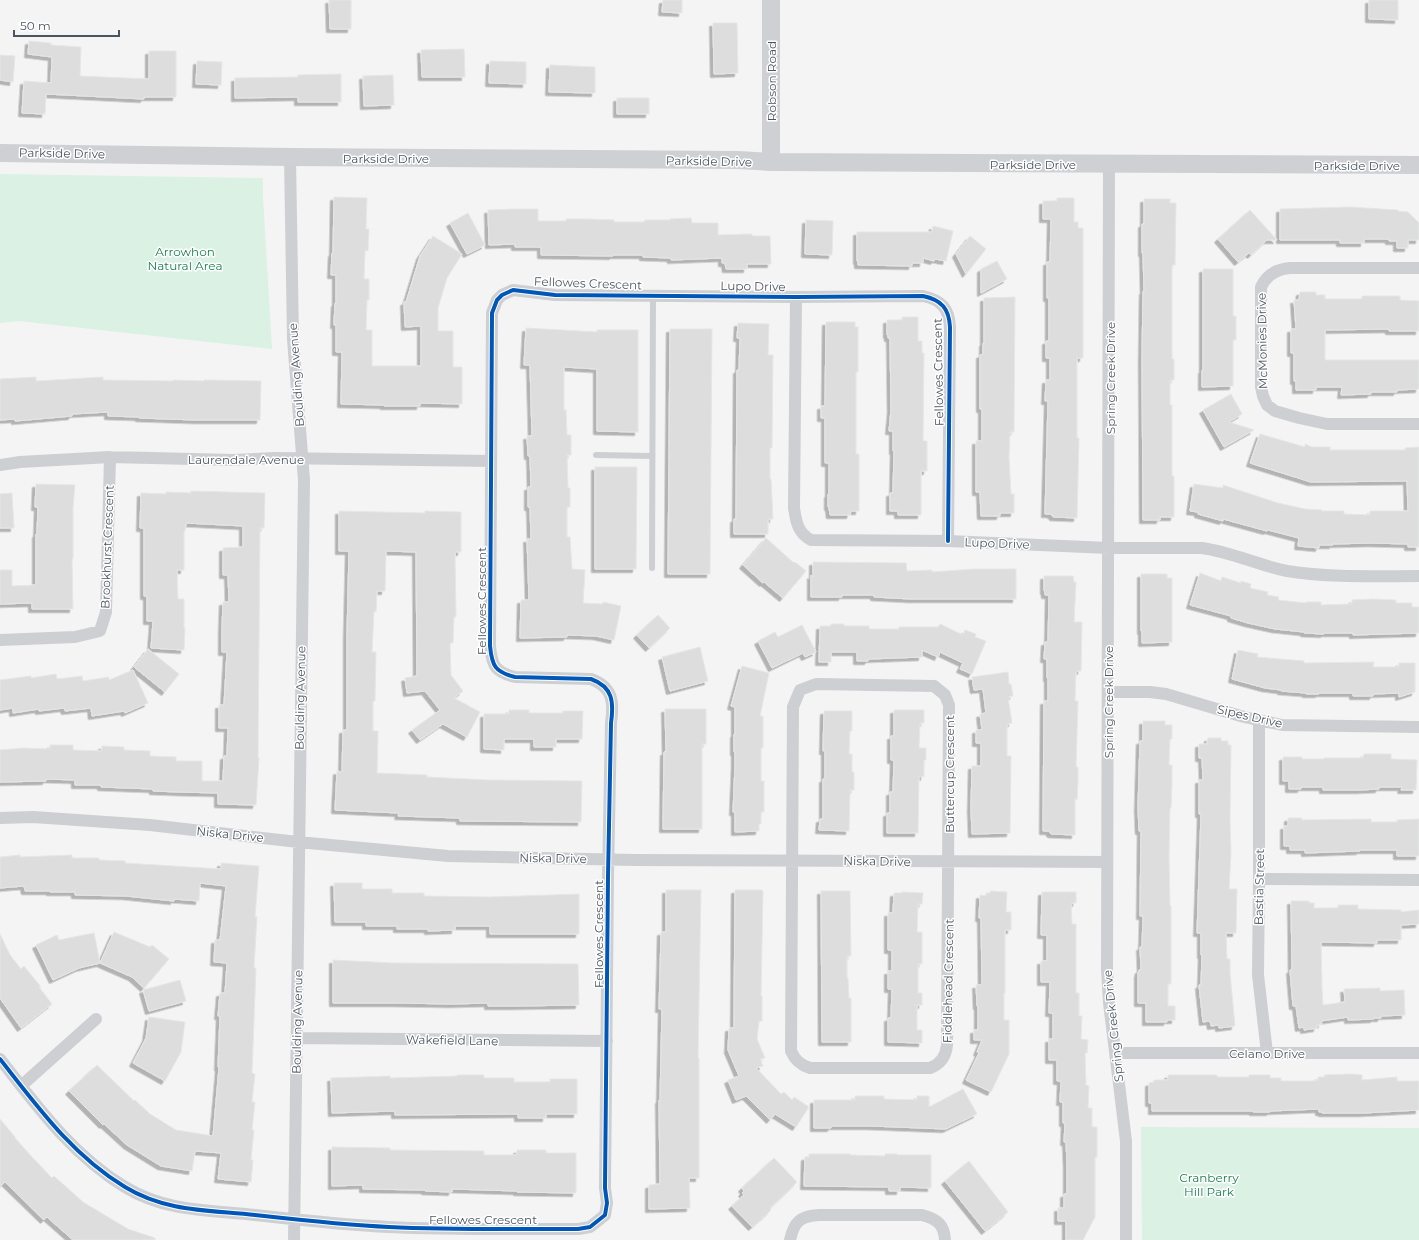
<svg xmlns="http://www.w3.org/2000/svg" width="1419" height="1240" font-family="Montserrat,sans-serif">
<style>
.green{fill:#daf1e4}
.building{fill:#ddddde;stroke:#e5e6e6;filter:url(#shadow)}
.lines{fill:none;stroke-linecap:round;stroke-linejoin:round}
.lane{stroke:#cdcfd2;stroke-width:6}
.street{stroke:#cdcfd2;stroke-width:12}
.secondary{stroke:#ced0d3;stroke-width:18}
.cycleway-casing{stroke:#fff;stroke-width:6}
.cycleway{stroke:#0057b8;stroke-width:4}
.labels{text-anchor:middle;dominant-baseline:central;stroke-width:3;stroke-linejoin:round;paint-order:stroke}
.street-label{font-size:12px;fill:#4b5560;stroke:#fff}
.park-label{font-size:12px;fill:#1c8050;stroke:#fff}
</style>
<defs>
<filter id="shadow"><feDropShadow dx="-3.5" dy="3.5" stdDeviation="0" flood-color="#0004"/></filter>
</defs>
<rect width="100%" height="100%" fill="#f4f4f4"/>
<!-- green -->
<path class="green" d="M0 174 263 178V197L272 349 19 321 0 323Z
M1141 1127 1419 1128V1240H1142Z"/>
<!-- building -->
<path class="building" d="M329 0H351V29H330Z
M663 0H682V13L662 12Z
M1369 0H1398V20L1369 19Z
M713 23H737L738 73 714 74Z
M29 41 51 43V45L81 47 80 76 149 79V51H176V97H144V99L46 94 45 114 22 113 24 81 51 83 52 57 28 54Z
M464 49 465 77H422L421 50Z
M0 55 15 56 13 82 0 80Z
M197 61 222 62 221 85 196 84Z
M490 61 526 62V84L489 83Z
M550 65 595 67V93L549 92Z
M341 74V102H298V97L235 98V78L298 77V75Z
M393 75 394 105 364 106 363 76Z
M617 98H649V114H617Z
M334 197 367 198 366 229H369L368 251 365 250 364 279H369V300H367L366 330H372V366H421V326L405 327 404 302H406L420 256 433 236 462 254 447 278 438 308V331H453V367H462V404L420 403V406H384V405L341 404 342 352H336V325H334L335 303H336V275H331L332 253H333Z
M1057 198H1074V222H1078V228H1083V358H1077V438H1079L1077 518 1053 517V515H1051V514H1045L1048 401H1045L1046 380H1050V358H1046V341H1049V298H1047V262H1050L1051 219H1043V201H1057Z
M1144 199H1170V203H1176L1175 265H1172V359H1174V380H1170V405H1172V476H1174V517H1160V520H1143L1142 359 1143 291H1144L1143 253H1142V224H1144Z
M1350 207 1398 210V211L1408 212 1419 223V240H1408V248H1397V241H1389V239H1364V243H1340V240H1280V209Z
M516 209H538V221H566V219H588L614 220V222H644L645 220H670V219L691 218 692 223H718V235L752 234V236H770L771 264H747V269H726L725 263H722V258L671 260V258L643 257V255H613V256L541 255V247H515V244L489 245 488 210Z
M1250 210 1277 240H1267L1251 255 1249 253 1238 262 1218 239Z
M468 213 485 245 467 254 450 223Z
M806 220 833 221 832 255 805 254Z
M933 226 953 231 946 261 935 259 934 261 923 258V263H912V266L858 265V261H857V232H932Z
M970 236 986 249 966 274 956 254Z
M997 261 1007 279 981 293V269Z
M1203 269H1233V316H1236V340H1233V386L1202 387V370H1203Z
M1300 292H1316V295H1325V299H1362V296H1400V300L1419 301V331H1389V329L1325 330V360H1419V389L1397 390V392H1371V394L1341 395 1342 387H1316V390H1296V381H1294V353H1291V329H1296L1294 300H1299Z
M1015 297 1014 432H1010L1009 457 1011 494H1014V513H1000V516H981L980 492H976V441H982V409H980V355L983 354V343H984V298Z
M902 317H918V341H922V353H924L923 441H927V471H921V515H898V511H890V493H893L894 451H893V431H889L891 410 890 338H888V335H887V320H902Z
M826 322H855V327H858V372H856V454H859V511H851L850 515H830L829 507H828V494H829V463H825V418H821V406H825Z
M738 323 769 324 768 355H773L772 448H770V479H771L773 519H768V534H734V519H736L737 370H739L740 338H737Z
M526 328 597 332V330H638V432L597 431V369L564 367V410H566L567 435H571V455H567L568 488H570V507H567V537H570L572 569 585 570 583 603 603 604V602L621 606 614 640 596 636 567 635V637L520 638 521 600H529L527 539H531L530 507H528V487H531L530 456H528L527 436H532L530 365H524Z
M670 329H712L710 574H668Z
M36 377V381L103 377V380L173 381V380L204 381V380L261 381 260 420H196L139 418V417L108 416V412L72 414V416L15 421V419L0 420V379Z
M1231 394 1242 414 1229 422 1254 430 1224 447 1203 410Z
M1260 434 1305 447V444L1312 447H1330V450H1405V448L1419 447V547H1408V544L1371 543 1332 544 1333 545H1319V548L1298 546 1299 538 1268 530 1267 531 1223 519V521L1198 514V512L1190 511 1194 484 1223 488V485L1278 503 1305 509 1322 510 1321 511H1344V514L1370 515V511H1408L1407 481 1311 482 1250 463Z
M595 467H637L636 569H595Z
M36 484 75 485 73 508V559H72L73 609H32V603L0 604V570H12V586L36 585V534H37L38 507H35Z
M191 491 265 493 264 528H260L258 757 259 758 256 805 218 804V793L179 792 153 791V789L101 787V785H75V780L46 779V781L0 782V750L24 748 50 749V745H73V750L102 751V746L124 747V750L150 751V756L176 757V761H202V781H223L224 756H227L228 728H219V705H224L227 652H222V629L223 602H229L228 575H223V548L243 547V526L186 523 185 531H184V570H177L178 599H184V628H185L184 650 151 648 153 621H147V596H144V528H140L141 493 166 494V492L191 493Z
M12 493 14 528H0V494Z
M339 511 425 513V511L461 512V552H455L456 617H454L453 643H450L451 675 463 691 454 698 480 712 467 737 443 724 420 740 412 730 440 710 425 691 407 693 405 678 417 676 416 552 386 551 385 591H377L376 612 374 611 372 652H376L375 701H373V731H378L377 773 427 775V777L488 780 582 781 581 822 460 821V818L398 816 399 813 335 810 337 771 342 772 343 730H347V635L349 551H339Z
M766 538 794 563 795 562 806 571 783 598 764 582 763 583 743 565Z
M813 562 906 563 907 571 932 570V572L974 569H1016V599H911L874 597V595H842V597H811V575L813 577Z
M1200 573 1221 581 1222 577 1241 583V581L1251 584 1250 588 1268 592 1267 595 1279 597 1278 600 1306 603V602H1321V605L1352 604V600L1373 599 1396 600V603H1412V607H1419V633L1353 635V633H1325L1324 634 1304 633V632L1275 629 1248 623 1231 618V616L1190 605Z
M1141 574H1167V578H1172V642L1142 643V631H1141Z
M1044 576H1073L1074 582H1076L1074 622H1082L1081 671H1076L1075 701H1078L1076 767H1078V783L1077 800 1075 799V835L1051 834 1049 831H1043L1044 701H1048V678H1047V659H1044L1045 642H1048L1049 595H1045V592L1044 591Z
M658 615 670 628 649 648 637 635Z
M831 624H844V626H869V629H899V627H938L940 624 963 635 965 630 976 634 975 637 986 641 972 674 960 669 963 663 940 652 938 657 922 650V657L869 659 868 661H857V652H831V662H819L820 626H831Z
M802 625 816 652 805 657 803 653 772 668 758 641 775 632 778 637Z
M700 647 708 681 670 691 662 657Z
M148 649 179 674 165 692 134 667Z
M1238 650 1258 654 1257 657 1304 661V663L1374 662 1373 667H1399V663H1415V692L1399 697V693L1373 694V696H1353V693H1319V694H1306V693L1281 691V690L1265 688 1232 679Z
M742 666 769 673 760 716H763V748H761V781H764V812H761V824H759V831L735 832V812H733L735 765V752H734V734H735V707L731 706Z
M133 670 148 703 125 713 124 711 92 716 91 708 65 711 64 708 39 711V709L13 713V708L0 710V680L31 676V678L56 674 57 679 82 676 83 681 109 677V680Z
M1008 672 1009 684H1011L1013 696 1008 697 1012 723 1007 724V756H1011L1010 833 972 834 971 809 972 766H981V743H976V730H982L980 714 986 713 983 689 974 690 972 677Z
M665 709H706V744H702V829H663L664 752H666Z
M509 710H529V713H563V711H583L582 739H556V747H534V739H504V750L484 749V714H509Z
M894 710H924V723H920L919 748H926V760H924V777L919 776 918 833H887V813H890V792H893L894 760H891V736H894Z
M824 711H852V731H850L849 754H852V772H854V790H850L849 831 819 830 820 819H823V779H825V751H823Z
M1143 721H1165V725H1172V739H1170L1169 765H1172V783L1171 808H1170L1169 857 1170 906H1171V984H1168V1006H1175V1020H1167V1022H1146V1003H1138V974L1139 970H1141L1140 947H1142L1143 916H1140L1141 831H1139L1138 808 1140 741H1143Z
M1208 738H1221V741H1228V745H1231L1230 820 1231 854 1229 889H1237L1236 933H1226L1227 959H1230V973L1235 1026 1219 1028V1025L1211 1026 1210 1021 1203 1022 1199 985H1201L1202 955H1201V933H1197L1201 814H1199V780H1203L1202 758H1199V744H1207Z
M1364 754H1391V759L1417 760 1416 790H1401L1402 787H1379V789L1360 790H1323V787H1301V789H1289V781H1283V757H1302V759H1324V758H1363Z
M1288 818H1302V820L1371 819V822H1397V820L1419 819V856H1397V850H1360V851L1305 853V850H1290V846H1284V826H1288Z
M20 855V857L72 855V858H99V860L125 861V863L221 869V863L259 866 255 917H257L254 968H256L252 1073 255 1074 252 1102H255L252 1130H254L251 1160H253L251 1182 218 1179 221 1153 195 1151 192 1171 161 1166 127 1145 104 1124 103 1125 69 1091 97 1065 134 1101 135 1100 150 1114 176 1130 213 1136 219 1068 218 1067 220 1016H218L220 993H225L227 963 214 962 215 940H220L226 886 200 883 199 901 174 899V901L126 896 75 895V892H50V891H25L24 886 0 888V857Z
M334 883H362V889H392V893H424V896L490 897 579 894V934H490V926H455V930L428 931V929H397V926H366V922H335Z
M666 890H701L698 1058H699V1178H689L690 1208 649 1209V1185L660 1184 659 1100H660L662 1009H659L660 974 661 932H666Z
M735 890H762L763 892 761 996H762V1021H759L757 1039 765 1058 760 1059 763 1066 756 1068 781 1094 784 1092 792 1100 794 1097 809 1107 796 1127 775 1114 770 1120 746 1096 736 1100 728 1080 739 1076 728 1050 729 1028H734Z
M821 891H850L851 956H847V978H848L849 998H851V1042H822Z
M990 891 1007 892 1006 912H1011V930H1005V993H1004V1020H1009V1054L991 1092 966 1080 979 1053 977 1052 982 1040H974V1030H978V1007L977 1006 976 985H982L981 918H979L980 895 986 896V893H990Z
M902 892 923 893 922 904H918L917 932H922V964H918V993H922V1005H917V1030H922V1043L888 1042V1018H891L892 989H888V971H892V950H888V913H893L894 893H902Z
M1042 892H1076V903H1071L1072 924H1076V993H1079V1016H1082L1081 1039 1088 1040 1087 1053H1085L1086 1085 1089 1086 1088 1108H1092V1127H1097V1157H1095V1217L1083 1240H1066V1221H1058V1208H1064V1194H1067V1163L1066 1142H1064L1065 1123H1063V1102H1060L1061 1081H1057V1060H1049V1039H1053V1013H1049L1050 982H1041V961H1047V935H1041Z
M1291 901H1309V903H1314V908H1338V905H1358V909L1401 910V912L1419 910V924L1401 925V940H1377V943L1321 942 1322 988 1323 1005 1345 1002 1344 989 1380 988V991L1404 990 1405 1015 1381 1016V1018H1374V1019L1348 1020V1017L1321 1021 1322 1024 1317 1025V1028L1304 1030V1027L1299 1028 1296 1006H1293L1290 970H1292Z
M114 932 150 947 152 945 169 959 144 988 132 977 100 963Z
M94 933 100 963 79 968 53 980 36 945 57 935 59 940Z
M0 934 10 955 21 969 24 966 41 987H39L52 1004 21 1028 0 998Z
M333 960 393 963 578 964 579 1005 515 1006H488V1003L453 1004 397 1003H333Z
M180 980 186 1001 149 1011 143 990Z
M149 1017 185 1022 181 1052 165 1081 133 1063 146 1038Z
M1351 1074 1362 1075V1080L1397 1077V1081H1419V1110L1363 1113H1322V1112H1319V1109L1270 1111V1112H1253V1111H1152V1103H1149V1083L1154 1082V1080H1168V1075H1217V1077H1249V1075H1270V1078H1281V1081H1318V1077H1325L1324 1075Z
M457 1075H484V1078H514V1082H550V1079H577V1114H546V1118H518V1114L395 1115V1111L332 1113 331 1078 390 1076V1078L457 1076Z
M963 1089 977 1114 946 1129 871 1126H831V1128H814V1100H855V1096H884V1099L917 1100V1096H929V1107Z
M0 1119 15 1137V1138L32 1157 52 1178 54 1176 83 1202 128 1229 155 1238V1240H73L47 1217 44 1220 5 1182 0 1187Z
M332 1147 390 1148V1150L484 1151V1155H517V1150H546V1153H576V1193L517 1192V1191L452 1189V1192L425 1191V1190L363 1189V1185L332 1186Z
M809 1154H850V1155L885 1156V1154H897V1155H931V1188L900 1187V1191H889V1187L804 1186 805 1157H809Z
M774 1158 797 1182 770 1208 771 1210 752 1227 732 1206 744 1195 742 1193 744 1191 742 1188Z
M969 1161 1008 1212 985 1231 945 1181Z"/>
<g class="lines">
<!-- lane -->
<path class="lane" d="M596 455 652 456
M652 568 653 295"/>
<!-- street -->
<path class="street" d="M290 157 293 339 304 480 294 1240
M1109 164 1107 970 1109 1003 1126 1141V1240
M1419 268H1290C1277 269 1267 274 1261 287V387L1263 396 1267 405 1275 411 1299 418 1327 424H1419
M796 297 794 508C796 522 798 533 811 540L948 541 1109 548H1202C1231 552 1258 565 1287 571 1331 578 1375 576 1419 576
M0 465 20 462 110 457 233 460 275 458 491 461
M0 640 75 637 100 631 106 612 110 457
M816 684 934 686 945 695 949 705 947 1045C946 1056 941 1064 930 1068H810C800 1065 795 1060 791 1051L793 707 800 690Z
M1108 692H1150L1166 694 1244 717 1282 725 1419 727
M1259 721V879L1258 975 1267 1053
M0 818 33 817 150 825 298 842 448 856 633 860 1107 862
M1259 879 1419 880
M297 1038 607 1041
M1116 1053H1419
M0 1059C37 1106 72 1155 125 1187 166 1212 209 1210 255 1215 300 1220 344 1225 389 1227 452 1230 515 1229 578 1229L590 1227 605 1215 607 1203 605 1188 608 877 611 723C614 702 613 687 591 679L515 677C495 672 492 666 490 646L492 313 497 300 502 295 513 290 555 295 796 297 923 296C942 300 949 309 950 327L948 541
M21 1086 96 1019
M790 1240C794 1222 800 1216 819 1215H922C937 1219 944 1224 945 1240"/>
<!-- secondary -->
<path class="secondary" d="M771 0V162
M0 153 290 157 738 160 771 162 1419 165"/>
<!-- cycleway casing -->
<g class="cycleway-casing">
<path id="cycleway" d="M0 1059C37 1106 72 1155 125 1187 166 1212 209 1210 255 1215 300 1220 344 1225 389 1227 452 1230 515 1229 578 1229L590 1227 605 1215 607 1203 605 1188 608 877 611 723C614 702 613 687 591 679L515 677C495 672 492 666 490 646L492 313 497 300 502 295 513 290 555 295 796 297 923 296C942 300 949 309 950 327L948 541"/>
</g>
<!-- cycleway -->
<use href="#cycleway" class="cycleway"/>
</g>
<g class="labels">
<!-- street labels -->
<g class="street-label">
<text transform="translate(771 81) rotate(-90)">Robson Road</text>
<text transform="translate(62 153) rotate(1)">Parkside Drive</text>
<text x="386" y="158">Parkside Drive</text>
<text transform="translate(709 161) rotate(1)">Parkside Drive</text>
<text x="1033" y="164">Parkside Drive</text>
<text x="1357" y="165">Parkside Drive</text>
<text transform="translate(588 283) rotate(2)">Fellowes Crescent</text>
<text transform="translate(753 286) rotate(1)">Lupo Drive</text>
<text transform="translate(1262 341) rotate(-91)">McMonies Drive</text>
<text transform="translate(938 372) rotate(-91)">Fellowes Crescent</text>
<text transform="translate(296 375) rotate(-94)">Boulding Avenue</text>
<text transform="translate(1110 378) rotate(-90)">Spring Creek Drive</text>
<text x="246" y="459">Laurendale Avenue</text>
<text transform="translate(997 543) rotate(2)">Lupo Drive</text>
<text transform="translate(107 547) rotate(-88)">Brookhurst Crescent</text>
<text transform="translate(481 601) rotate(-90)">Fellowes Crescent</text>
<text transform="translate(300 698) rotate(-89)">Boulding Avenue</text>
<text transform="translate(1108 702) rotate(-90)">Spring Creek Drive</text>
<text transform="translate(1250 716) rotate(13)">Sipes Drive</text>
<text transform="translate(949 774) rotate(-90)">Buttercup Crescent</text>
<text transform="translate(230 834) rotate(6)">Niska Drive</text>
<text transform="translate(553 858) rotate(1)">Niska Drive</text>
<text transform="translate(877 861) rotate(1)">Niska Drive</text>
<text transform="translate(1259 887) rotate(-89)">Bastia Street</text>
<text transform="translate(598 934) rotate(-90)">Fellowes Crescent</text>
<text transform="translate(948 981) rotate(-89)">Fiddlehead Crescent</text>
<text transform="translate(297 1022) rotate(-89)">Boulding Avenue</text>
<text transform="translate(1113 1026) rotate(-96)">Spring Creek Drive</text>
<text transform="translate(452 1040) rotate(1)">Wakefield Lane</text>
<text x="1267" y="1053">Celano Drive</text>
<text x="483" y="1219">Fellowes Crescent</text>
</g>
<!-- park labels -->
<g class="park-label">
<text x="185" y="251">Arrowhon<tspan x="185" dy="14">Natural Area</tspan></text>
<text x="1209" y="1177">Cranberry<tspan x="1209" dy="14">Hill Park</tspan></text>
</g>
</g>
<!-- scale -->
<path d="M14 30v6h105v-6" fill="none" stroke="#4b5560" stroke-width="2"/>
<text x="20" y="30" font-size="12" fill="#4b5560" stroke="#ffffff" stroke-width="3" paint-order="stroke">50 m</text>
</svg>
